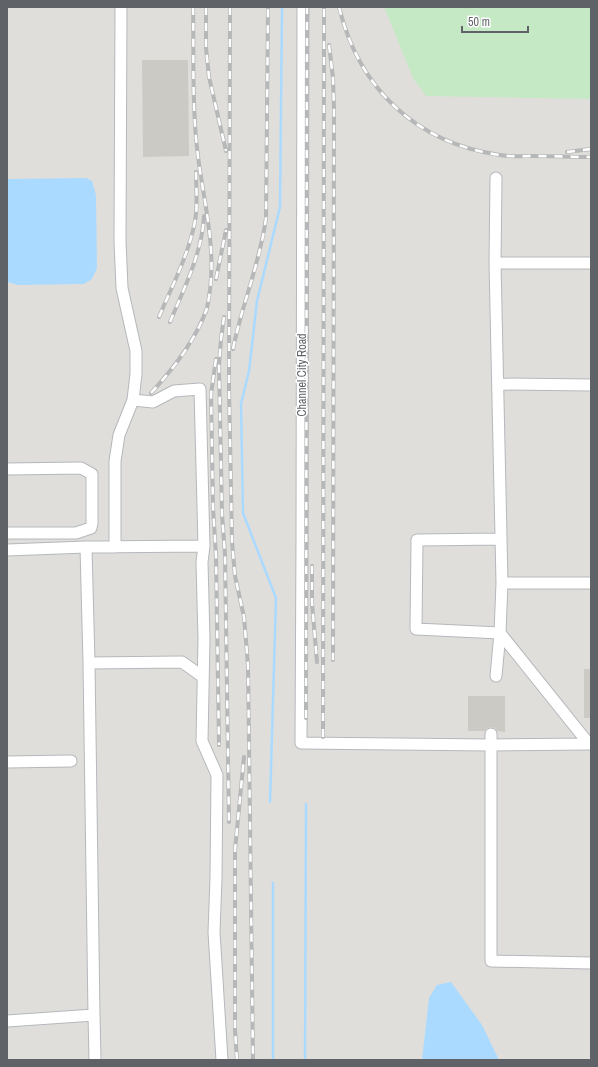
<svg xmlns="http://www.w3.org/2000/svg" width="598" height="1067" font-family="'Archivo Narrow',sans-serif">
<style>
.industrial{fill:#e0deda}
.green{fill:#c5e8c5}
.water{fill:#aadaff}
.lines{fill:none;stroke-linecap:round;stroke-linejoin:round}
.stream{stroke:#aadaff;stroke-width:2.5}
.building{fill:#cccac5}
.minor-casing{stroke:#b5b8bc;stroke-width:13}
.minor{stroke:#fff;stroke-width:11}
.rail-casing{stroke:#b6b7b8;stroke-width:4}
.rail{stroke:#fff;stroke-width:2.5;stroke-dasharray:8;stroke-linecap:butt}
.labels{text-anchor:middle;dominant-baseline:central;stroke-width:3;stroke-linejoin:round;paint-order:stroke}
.street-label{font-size:12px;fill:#5f6368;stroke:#fff}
</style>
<rect width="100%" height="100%" fill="#f1efe8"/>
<!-- industrial -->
<path class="industrial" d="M7 7H591V1060H7Z"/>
<!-- green -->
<path class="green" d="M384 7H591V99L426 96 413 78Z"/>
<!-- water -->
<path class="water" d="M86 178 92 181 96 195 97 268 92 279 84 284 18 285 7 282V179Z
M451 982 482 1025 499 1060H422L429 998 437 985Z"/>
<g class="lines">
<!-- stream -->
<path class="stream" d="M270 802 276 598 243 513 241 404 249 371 257 301 280 207 282 7
M273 883V1060
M305 1060 306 804"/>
</g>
<!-- building -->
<path class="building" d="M142 60H188L189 156 143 157Z
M584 669H591V718H584Z
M468 696H505V732L497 731 495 728 491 727 487 728 485 731H468Z"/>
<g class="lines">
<!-- minor casing -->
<g class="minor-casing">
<path id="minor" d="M121 7 120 241 122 288 136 351V374L133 400 153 402 174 391 200 389 204 546 202 562 204 639 202 741 217 775 216 878 214 932 222 1060
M303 7 302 537 301 743 490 745 591 744
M496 178 495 263 502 583 500 633 496 676
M495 263H591
M498 384 591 385
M7 469 81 468 92 474V523L91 528 76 533H7
M501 539 417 540 416 629 500 633 589 744
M86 547 89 663 182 662 203 677
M115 547V461L119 435 133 400
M7 550 86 547 204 546
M502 583H591
M491 734V961L591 963
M7 762 71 761
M94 1015 95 1060
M7 1021 94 1015 89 663"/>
</g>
<!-- minor -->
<use href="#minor" class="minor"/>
<!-- rail casing -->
<g class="rail-casing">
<path id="rail" d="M193 7C194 50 192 94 196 138 201 198 221 251 206 312
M206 7V48L209 77 226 151
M230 7 229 388 232 541 235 576 244 617 248 665 253 1060
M339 7C359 89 416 143 500 155 511 157 522 156 533 156 552 156 572 157 591 157
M329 45 333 78 334 109 333 660
M567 152 591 149
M216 279 226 230
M159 317C172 286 189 254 195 221 198 205 196 188 196 172
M224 317 221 339 219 365 222 514 225 555 229 822
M170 322C184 288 202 254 204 216
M233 349C242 304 260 263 266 218L268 7
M216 359 211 394 213 507 216 556 219 745
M151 393C174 368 196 340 207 308
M312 566V603L317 662
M306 718 307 7
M323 737 324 7
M237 1060 235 1030V850L244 757"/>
</g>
<!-- rail -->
<use href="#rail" class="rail"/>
</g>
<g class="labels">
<!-- street labels -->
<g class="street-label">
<text transform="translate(302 375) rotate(-90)">Channel City Road</text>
</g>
</g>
<!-- border -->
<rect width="598" height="1067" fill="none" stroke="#5f6368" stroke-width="16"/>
<!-- scale -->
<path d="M462 26v6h66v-6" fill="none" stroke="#5f6368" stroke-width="2"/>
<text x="468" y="26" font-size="12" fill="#5f6368" stroke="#ffffff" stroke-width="3" paint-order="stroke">50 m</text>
</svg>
